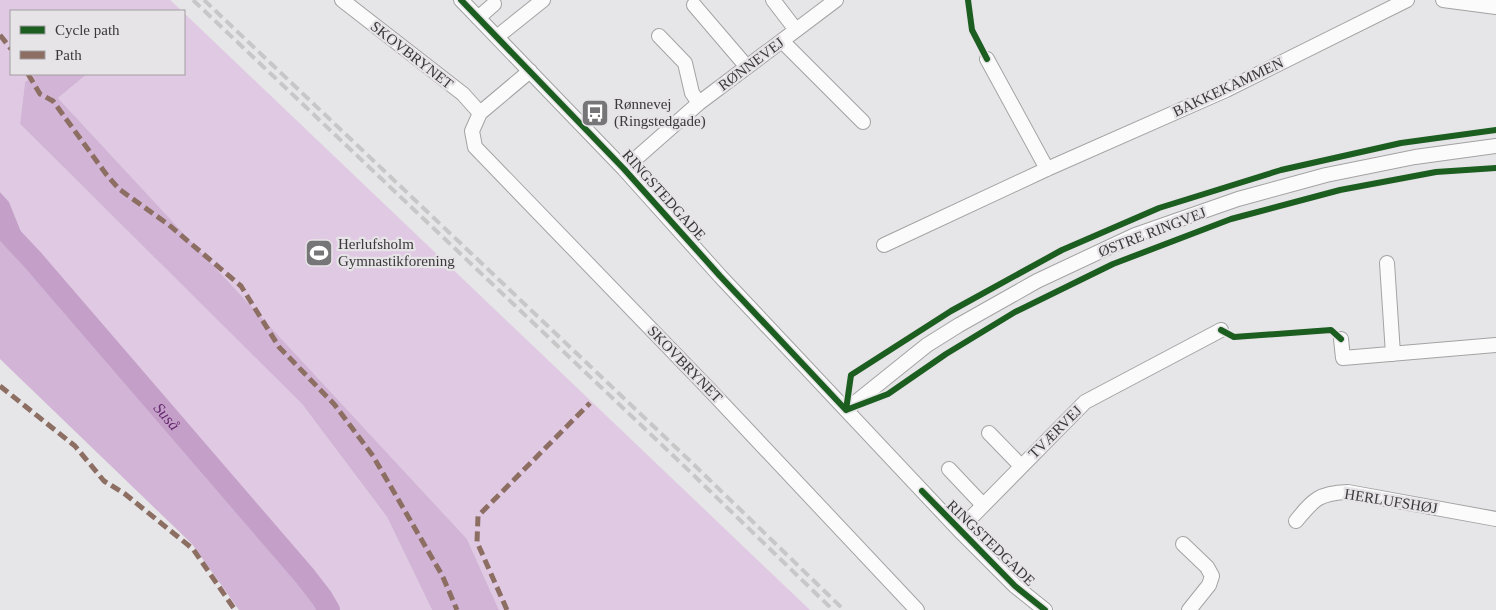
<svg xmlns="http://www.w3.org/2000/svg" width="1496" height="610" font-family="'Times New Roman',serif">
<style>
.green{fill:#e0c9e3}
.forest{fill:#d2b5d6}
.water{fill:#c4a0c9}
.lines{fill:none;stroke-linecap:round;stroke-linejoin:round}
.river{stroke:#c4a0c9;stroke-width:22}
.minor-casing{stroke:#a4a3a4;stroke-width:16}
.minor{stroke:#fbfbfb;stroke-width:14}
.rail{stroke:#c8c7c8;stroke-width:4;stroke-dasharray:10 5;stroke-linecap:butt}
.quiet{stroke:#8d6e63;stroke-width:5;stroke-dasharray:10 5;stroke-linecap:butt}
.cycleway-casing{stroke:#e7e4e8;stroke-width:9}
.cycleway{stroke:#1b5e20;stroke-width:6}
.labels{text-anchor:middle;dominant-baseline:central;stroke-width:4.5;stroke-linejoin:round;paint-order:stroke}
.street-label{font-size:15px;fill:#3a383a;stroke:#e7e4e8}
.poi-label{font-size:15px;fill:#3a383a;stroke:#e7e4e8;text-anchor:start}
.water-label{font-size:16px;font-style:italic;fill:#682a70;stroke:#e7e4e8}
</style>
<rect width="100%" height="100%" fill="#e6e5e7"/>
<!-- green -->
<path class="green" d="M0 0H170L182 11H11V74H35L25 82 20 124 302 404 387 517 432 610H329L322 598 32 259 9 202 0 192Z
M184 13 810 610H499L467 539 58 98 87 74H184Z"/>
<!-- forest -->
<path class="forest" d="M35 74H87L58 98 467 539 499 610H432L387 517 302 404 20 124 25 82Z
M0 239 32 259 305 576 322 598 329 610H239L192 544 0 359Z"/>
<!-- water -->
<path class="water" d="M0 192 9 202 32 259 0 239Z"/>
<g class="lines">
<!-- river -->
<path class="river" id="s1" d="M0 225 32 259 305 576 322 598 329 610"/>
<!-- minor casing -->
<g class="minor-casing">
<path id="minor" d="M342 0 463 94 480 113
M461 0 624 169 720 276 959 530 1015 586 1045 610
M773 0 796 30
M1443 0 1496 7
M694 5 747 67
M478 18 494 4
M498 36 543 0
M659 36 685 63 692 93 699 103
M782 41 863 122
M987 59 1047 169
M530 71 480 113 472 131 475 147 707 387 917 610
M624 169 699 103 836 0
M884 245 1047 169 1226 90 1407 0
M1387 263 1393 354
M1341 339 1343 358 1496 345
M846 410 927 345 959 325 1037 281 1135 235 1238 199 1326 175 1415 157 1496 146
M989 433 1021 466
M949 469 983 505
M1296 521C1314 499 1319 493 1348 492L1496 519
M959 530 1085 402 1221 330
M1183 544 1207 567 1212 576 1209 585 1189 610"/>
</g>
<!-- minor -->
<use href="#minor" class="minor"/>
<!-- rail -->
<path class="rail" d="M193 0 682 464 833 610
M204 0 688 459 844 610"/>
<!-- quiet -->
<path class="quiet" d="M0 35 11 49
M28 74 40 94 53 101 106 174 119 189 169 225 241 286 279 347 334 404 373 456 442 575 457 610
M0 386 75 446 104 481 125 494 193 549 235 610
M507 610 477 542 478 516 590 403"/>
<!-- cycleway casing -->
<g class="cycleway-casing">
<path id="cycleway" d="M461 0 624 169 720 276 846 410
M968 0 972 30 987 59
M1221 330 1234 337 1331 330 1341 339
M846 410 851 375 951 311 1062 250 1159 208 1281 170 1401 143 1496 130
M846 410 888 394 946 354 1015 312 1113 264 1231 219 1340 190 1436 172 1496 168
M922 491 1015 586 1045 610"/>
</g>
<!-- cycleway -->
<use href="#cycleway" class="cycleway"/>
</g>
<!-- icons -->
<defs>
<g id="bus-square" transform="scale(1.4375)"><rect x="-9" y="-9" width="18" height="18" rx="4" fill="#767577" stroke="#e7e4e8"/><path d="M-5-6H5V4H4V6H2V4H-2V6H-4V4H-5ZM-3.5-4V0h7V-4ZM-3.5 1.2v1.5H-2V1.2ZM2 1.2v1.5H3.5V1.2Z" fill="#fff"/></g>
<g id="stadium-square" transform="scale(1.4375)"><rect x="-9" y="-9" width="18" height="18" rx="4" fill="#767577" stroke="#e7e4e8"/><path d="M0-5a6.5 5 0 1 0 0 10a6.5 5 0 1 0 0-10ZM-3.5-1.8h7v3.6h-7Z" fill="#fff"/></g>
</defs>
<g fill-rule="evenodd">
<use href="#bus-square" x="595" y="113"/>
<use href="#stadium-square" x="319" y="253"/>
</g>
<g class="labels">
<!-- street labels -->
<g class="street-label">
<text transform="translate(412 55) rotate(38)">SKOVBRYNET</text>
<text transform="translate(751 64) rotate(-37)">RØNNEVEJ</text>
<text transform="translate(1228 87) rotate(-25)">BAKKEKAMMEN</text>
<text transform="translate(664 195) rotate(48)">RINGSTEDGADE</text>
<text transform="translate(1152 232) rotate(-21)">ØSTRE RINGVEJ</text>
<text transform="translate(685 364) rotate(46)">SKOVBRYNET</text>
<text transform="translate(1055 432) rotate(-45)">TVÆRVEJ</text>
<text transform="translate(1391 501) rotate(9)">HERLUFSHØJ</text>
<text transform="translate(991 543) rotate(44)">RINGSTEDGADE</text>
</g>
<!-- poi labels -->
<g class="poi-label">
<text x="614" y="104">Rønnevej<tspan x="614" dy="17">(Ringstedgade)</tspan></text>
<text x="338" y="244">Herlufsholm<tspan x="338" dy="17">Gymnastikforening</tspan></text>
</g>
<!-- water labels -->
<g class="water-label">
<text stroke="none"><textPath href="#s1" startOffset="254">Suså</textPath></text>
</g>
</g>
<!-- legend -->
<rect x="10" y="10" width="175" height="65" fill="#e7e4e8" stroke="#a29fa2"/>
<rect x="20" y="26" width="25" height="8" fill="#1b5e20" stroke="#a29fa2"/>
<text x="55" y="35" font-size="15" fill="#3a383a">Cycle path</text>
<rect x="20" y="51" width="25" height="8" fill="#8d6e63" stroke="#a29fa2"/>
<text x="55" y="60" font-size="15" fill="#3a383a">Path</text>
</svg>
